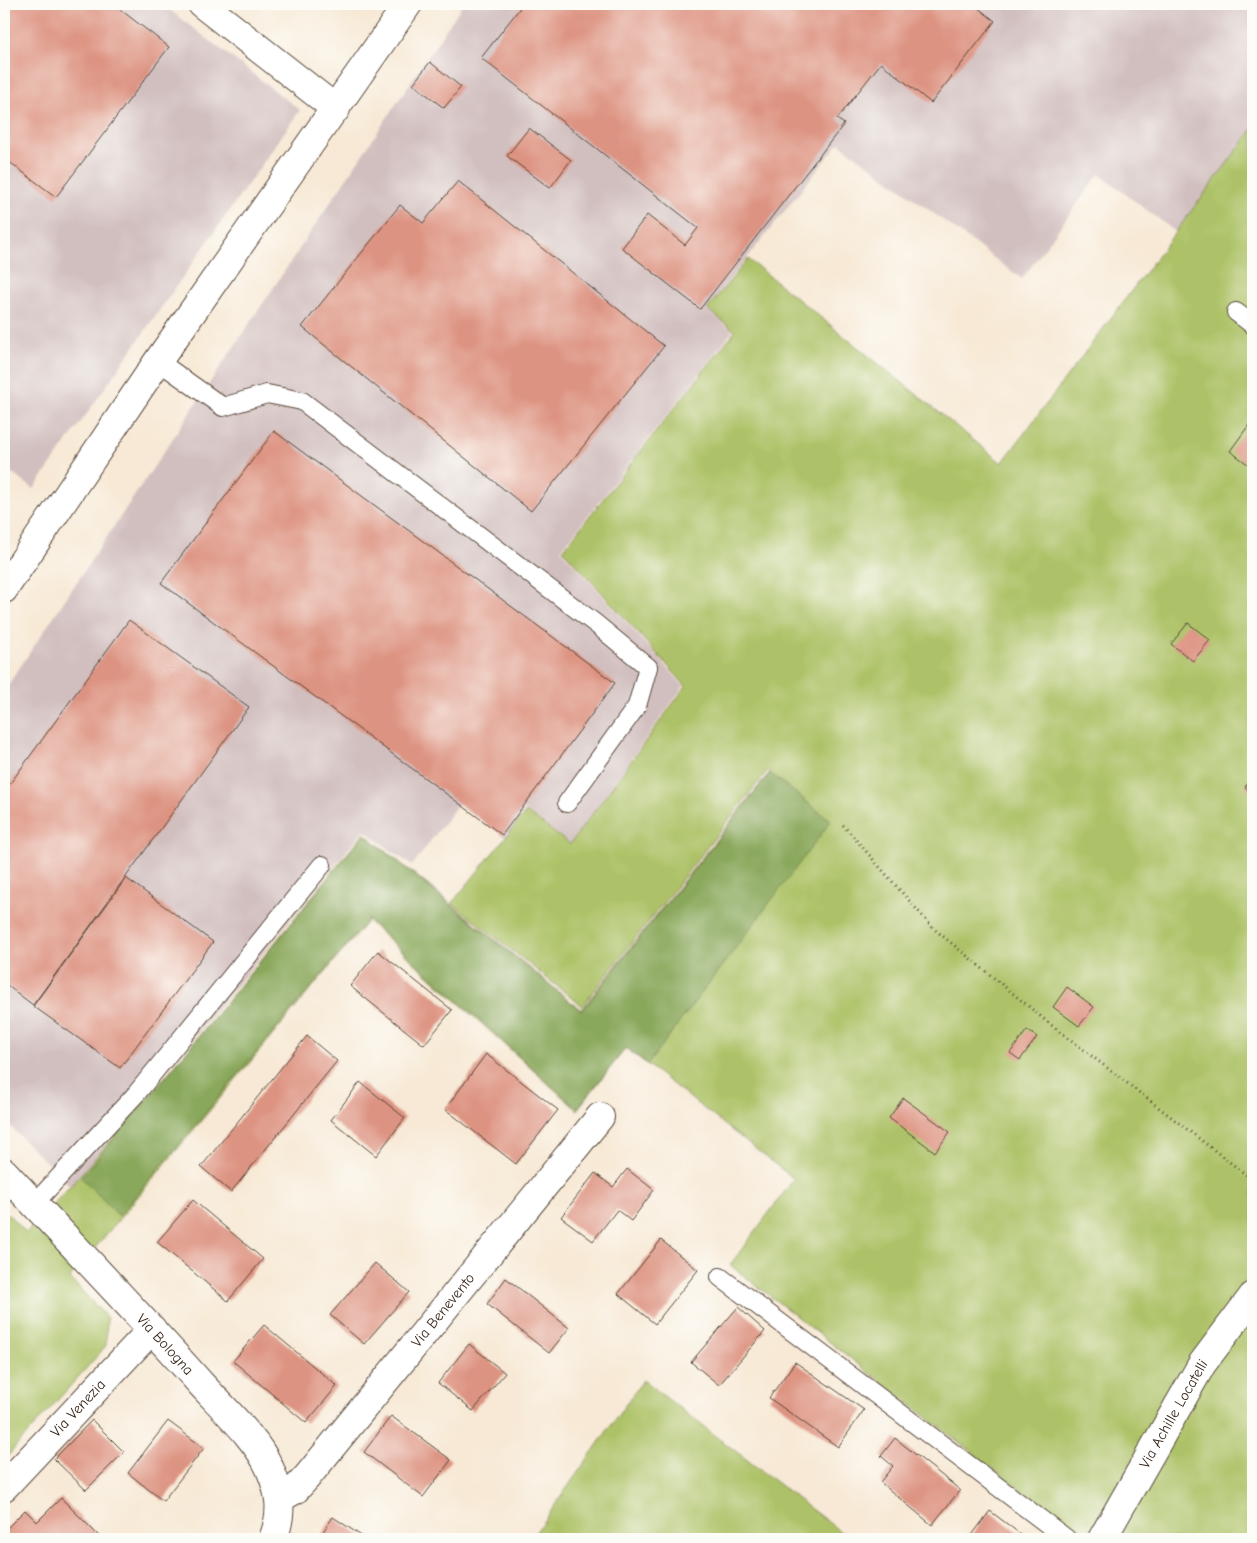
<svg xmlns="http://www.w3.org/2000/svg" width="1257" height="1543" font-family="'Comic Neue',sans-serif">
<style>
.industrial{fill:#d1bfbf}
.green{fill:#adc267;stroke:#747642}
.forest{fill:#8aa85c;stroke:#62693d}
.building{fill:#dd9381}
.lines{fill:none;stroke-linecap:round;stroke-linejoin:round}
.service-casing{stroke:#574739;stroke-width:20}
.minor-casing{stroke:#574739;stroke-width:30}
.tertiary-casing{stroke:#574739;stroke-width:30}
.path{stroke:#574739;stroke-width:3;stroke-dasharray:1 4;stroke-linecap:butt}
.service{stroke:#fff;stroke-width:18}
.minor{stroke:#fff;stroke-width:28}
.tertiary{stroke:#fff;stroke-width:28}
.labels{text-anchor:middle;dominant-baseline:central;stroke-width:4;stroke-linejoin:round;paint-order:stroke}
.street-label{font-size:15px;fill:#3b2a1e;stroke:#fdfcf7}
</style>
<rect width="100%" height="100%" fill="#fdfcf7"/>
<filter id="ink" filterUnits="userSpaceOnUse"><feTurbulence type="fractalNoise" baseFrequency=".02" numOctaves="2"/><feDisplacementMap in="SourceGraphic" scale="10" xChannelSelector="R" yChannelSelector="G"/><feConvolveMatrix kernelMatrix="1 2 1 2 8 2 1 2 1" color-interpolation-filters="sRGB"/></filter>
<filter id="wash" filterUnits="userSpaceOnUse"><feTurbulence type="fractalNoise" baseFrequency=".0096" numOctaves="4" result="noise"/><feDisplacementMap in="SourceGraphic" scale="20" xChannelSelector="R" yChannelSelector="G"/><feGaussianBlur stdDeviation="1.12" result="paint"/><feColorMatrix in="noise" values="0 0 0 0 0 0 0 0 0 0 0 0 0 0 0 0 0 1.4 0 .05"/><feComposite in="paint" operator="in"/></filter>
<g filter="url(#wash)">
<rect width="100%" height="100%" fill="#f7e9d5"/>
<!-- industrial -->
<path class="industrial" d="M4 4H162L300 110 34 489 4 468Z
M463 4H1253V290L1099 174 1022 279 839 143 706 309 733 331 561 550 684 686 570 843 525 810 505 837 458 804 412 866 364 830 71 1187 4 1120V691Z"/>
<!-- green -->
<path class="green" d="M1253 129V1539H1084L730 1265 794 1179 626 1048 577 1110 368 921 70 1278 107 1318 106 1346 4 1460V1210L26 1233C147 1107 253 968 364 833L581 1010 770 772 768 770 582 1006 452 903 526 812 570 844 686 686 563 550 735 331 707 309 748 259 1002 463Z
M643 1380 850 1539H531Z"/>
<!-- forest -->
<path class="forest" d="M770 773 831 821 648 1064 626 1048 577 1108 368 919 119 1216 81 1177 126 1125 364 835 582 1011Z"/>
<g id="blocks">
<!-- building -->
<path class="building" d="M4 4H113L169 47 56 197 4 158Z
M523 4H973L995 21 931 103 881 63 837 119 844 124 700 309 622 248 647 215 685 245 698 228 481 58Z
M430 62 461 87 444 108 413 84Z
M529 128 571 160 550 188 507 156Z
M458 181 664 346 531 511 302 327 400 205 423 223Z
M1251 422 1253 424V468L1230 451Z
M274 431 615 683 502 835 161 583Z
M129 620 249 707 33 1005 4 983V792Z
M1188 623 1210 640 1193 661 1171 644Z
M1253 777V794L1245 787Z
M126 878 213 942 120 1068 33 1006Z
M378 951 452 1010 424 1045 350 986Z
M1067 987 1094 1007 1079 1026 1053 1007Z
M1027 1030 1037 1037 1020 1060 1010 1053Z
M307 1036 337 1061 231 1192 201 1167Z
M486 1054 558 1110 516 1164 445 1109Z
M360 1082 405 1118 376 1156 331 1120Z
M903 1098 950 1132 935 1152 889 1118Z
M627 1169 654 1190 631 1221 617 1210 593 1241 561 1217 595 1173 613 1187Z
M193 1200 263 1259 228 1301 157 1242Z
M661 1240 698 1270 655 1324 618 1294Z
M375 1263 409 1292 364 1344 330 1315Z
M506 1278 569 1328 549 1353 487 1304Z
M738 1307 765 1331 719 1385 691 1362Z
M264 1325 337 1386 306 1423 233 1361Z
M469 1344 505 1373 473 1411 438 1383Z
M795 1362 864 1410 838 1447 769 1398Z
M391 1416 451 1460 423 1497 364 1452Z
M92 1420 124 1452 86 1490 54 1459Z
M168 1421 204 1448 163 1501 128 1473Z
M895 1438 960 1490 932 1525 880 1482 893 1466 881 1456Z
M61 1498 102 1539H4V1531L25 1510 37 1522Z
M990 1511 1027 1539H969Z
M333 1517 366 1539H318Z"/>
</g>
</g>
<g filter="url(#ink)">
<use href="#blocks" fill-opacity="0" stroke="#574739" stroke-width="1"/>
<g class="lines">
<!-- service casing -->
<g class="service-casing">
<path id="service" d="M1236 312 1253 325
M158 361 223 407 267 394 302 401 596 624 648 667 637 706 567 803
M34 1204 136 1094 322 865
M720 1277 1067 1539"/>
</g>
<!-- minor casing -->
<g class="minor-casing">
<g id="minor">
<path d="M202 4 336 109"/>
<path id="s1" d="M4 1172C70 1242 137 1312 201 1384 223 1408 258 1440 270 1469 281 1495 283 1513 273 1539"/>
<path id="s2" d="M4 1487 152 1329"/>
<path id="s3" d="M280 1498 295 1490 307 1477 600 1117"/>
<path id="s4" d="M1102 1539 1202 1364 1253 1296"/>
</g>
</g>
<!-- tertiary casing -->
<g class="tertiary-casing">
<path id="tertiary" d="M4 589 158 361 408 4"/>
</g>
<!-- path -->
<path class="path" d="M843 825 933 928 1050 1024 1253 1180"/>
<!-- service -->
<use href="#service" class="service"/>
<!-- minor -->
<use href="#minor" class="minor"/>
<!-- tertiary -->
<use href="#tertiary" class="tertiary"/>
</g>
</g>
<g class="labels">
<!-- street labels -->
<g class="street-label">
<text stroke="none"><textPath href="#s3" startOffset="250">Via Benevento</textPath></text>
<text stroke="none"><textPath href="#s1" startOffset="236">Via Bologna</textPath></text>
<text stroke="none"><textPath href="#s2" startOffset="108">Via Venezia</textPath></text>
<text stroke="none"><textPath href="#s4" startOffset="144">Via Achille Locatelli</textPath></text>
</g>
</g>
<!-- margin -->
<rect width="1257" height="1543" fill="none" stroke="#fdfcf7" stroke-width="20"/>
</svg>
